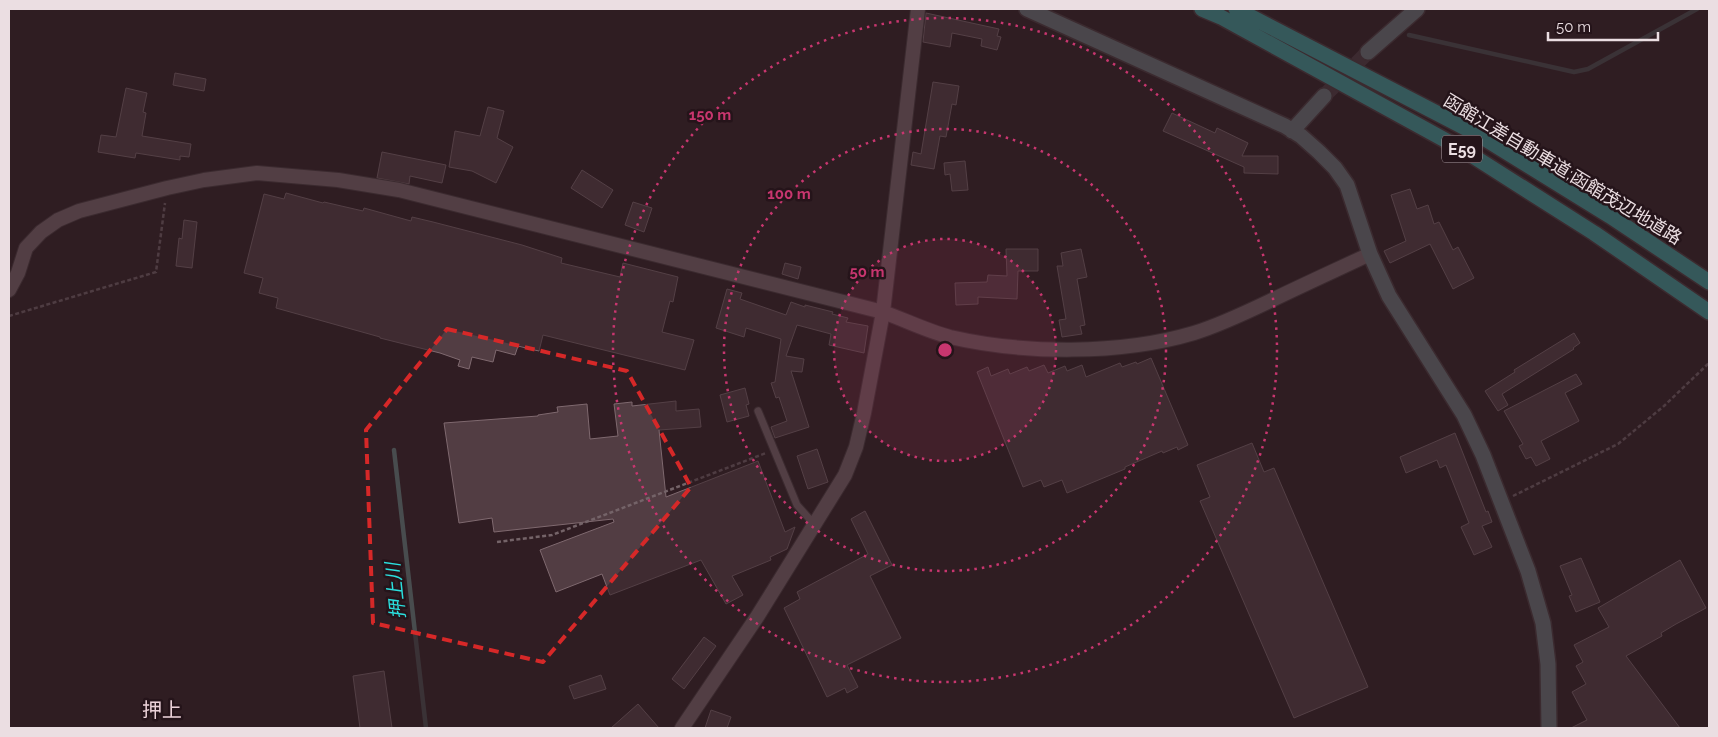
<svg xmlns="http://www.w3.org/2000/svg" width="1718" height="737" font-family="Raleway,'Noto Sans JP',sans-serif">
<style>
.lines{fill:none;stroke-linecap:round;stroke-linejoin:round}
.stream{stroke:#484c4e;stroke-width:4.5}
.building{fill:#523d43;stroke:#7f696f}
.secondary-tunnel{stroke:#4c3a40;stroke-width:15;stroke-dasharray:15 8;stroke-linecap:butt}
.lane-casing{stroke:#4a3b3f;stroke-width:9}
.street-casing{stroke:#4a3b3f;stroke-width:16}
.secondary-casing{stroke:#4a3b3f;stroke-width:18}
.highway-casing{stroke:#4a3b3f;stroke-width:18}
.path{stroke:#746368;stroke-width:2.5;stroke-dasharray:4 2.5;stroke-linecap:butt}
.lane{stroke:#7d676d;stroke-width:7}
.street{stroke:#7d676d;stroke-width:14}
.secondary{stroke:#6a787c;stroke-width:15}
.highway{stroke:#3d9f9e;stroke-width:15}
.marked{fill:none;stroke:#d62828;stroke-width:4;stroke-dasharray:10 6;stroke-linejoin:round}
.ring{fill:none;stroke:#c8366f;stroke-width:2.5;stroke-dasharray:2.5 5}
.labels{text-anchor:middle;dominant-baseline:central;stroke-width:5;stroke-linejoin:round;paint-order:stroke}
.shield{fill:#25141a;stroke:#b0a1a6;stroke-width:1}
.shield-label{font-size:16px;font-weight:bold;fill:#ebdee2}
.street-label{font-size:18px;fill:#ebdee2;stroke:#25141a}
.water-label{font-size:19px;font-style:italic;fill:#2be0df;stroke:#25141a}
.quarter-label{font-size:20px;fill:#ebd1d8;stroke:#25141a}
.centre{fill:#c8366f;stroke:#25141a;stroke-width:2.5}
.ring-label{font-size:15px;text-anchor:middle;font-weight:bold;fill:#c8366f;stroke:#25141a;stroke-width:5;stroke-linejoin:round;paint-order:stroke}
</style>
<rect width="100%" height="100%" fill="#301d23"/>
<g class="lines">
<!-- stream -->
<path class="stream" d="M1409 35 1574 72 1588 69 1697 9
M394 450 426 728"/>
</g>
<!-- building -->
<path class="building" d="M926 13 999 29 997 36 1001 37 997 50 981 46 982 39 952 33 950 47 923 42Z
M175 73 206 79 204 91 173 85Z
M933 82 959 86 956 105 952 104 946 137 940 136 934 169 911 165 913 152 921 154Z
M126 88 147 93 143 112 146 113 142 136 191 144 189 157 180 156V160L136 153 135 158 98 152 101 135 116 137Z
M488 107 504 111 497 138 513 147 496 183 472 171 449 167 455 131 480 136Z
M1172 113 1215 133 1217 128 1248 143 1242 156H1278V174L1244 173V167L1163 131Z
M382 152 446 165 442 183 410 176 409 184 377 178Z
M965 161 968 190 952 191 950 174 945 175 944 163Z
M582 170 613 190 602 208 571 188Z
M1410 189 1417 209 1428 205 1434 224 1439 222 1453 250 1458 247 1474 278 1453 289 1430 244 1390 263 1384 251 1406 241 1391 195Z
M286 193 323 203 324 202 363 211 364 208 411 221 412 217 433 222 522 245 562 258 561 263 620 277 623 263 678 277 673 302 670 301 662 332 694 340 685 370 543 335 539 351 518 346 515 355 496 350 493 362 472 357 469 369 458 366 460 360 440 353 380 338V337L276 308 278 298 259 293 263 278 244 273 264 194 284 199Z
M633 202 652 208 644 232 625 225Z
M184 220 197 222 192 268 176 266 179 238 182 239Z
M1006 249H1038V271H1018L1017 299 978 297V304L956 305 955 283 987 282 988 275 1007 276Z
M1081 249 1087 277 1077 279 1085 325 1080 326 1082 334 1062 337 1059 320 1066 319 1057 266H1063L1061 253Z
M785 263 801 267 798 279 782 274Z
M727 289 742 293 740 299 786 315 791 302 805 307V305L833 312 832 314 848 318 846 322 868 326 864 353 829 345 831 334 797 325 786 356 804 359 802 372 791 371 809 427 775 438 771 427 787 421 779 397 776 398 771 383 775 382 781 339 746 328 744 337 716 328Z
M1574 333 1580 343 1573 348 1574 349 1502 394 1508 405 1498 411 1485 391 1515 372 1514 370Z
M1151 358 1188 445 1178 450 1177 447 1163 453 1162 451 1125 467V469L1067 493 1062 480 1044 487 1041 480 1023 487 977 372 988 367 991 376 1008 369 1010 374 1027 367 1029 371 1044 365 1048 373 1065 366 1067 371 1082 365 1086 377 1120 363 1122 367 1136 362 1137 364Z
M1576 374 1582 384 1565 393 1579 421 1541 441 1550 459 1536 466 1531 457 1526 459 1519 446 1523 444 1504 411Z
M745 388 749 404 746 405 749 416 727 422 720 395Z
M676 401V411L699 409 701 427 659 430 666 497 758 461 785 532 795 527 787 549 770 557 771 560 732 576 743 595 726 604 701 560 610 595 602 574 556 592 540 550 614 522 613 519 494 532 492 518 459 523 444 423 538 416V415L558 412 557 407 587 404 590 439 618 436 614 404 632 402V406Z
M1455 433 1486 512 1488 511 1492 522 1482 526 1492 547 1474 555 1461 527 1469 523 1446 465 1440 468 1437 460 1406 473 1400 457Z
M1252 443 1264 472 1274 468 1368 687 1294 718 1200 501 1210 497 1197 465Z
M817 449 828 482 808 489 797 456Z
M865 511 892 565 870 576 901 638 847 665 858 687 847 693 845 688 827 697 784 608 800 599 797 592 868 554 851 519Z
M1581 558 1600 602 1576 612 1569 596 1572 595 1560 566Z
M1680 560 1706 608 1676 624 1661 633 1662 636 1626 656 1680 728H1571L1587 720 1572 692 1586 684 1576 666 1583 662 1574 645 1609 627 1598 608Z
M704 637 716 646 684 689 672 679Z
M384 671 392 728H360L353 676Z
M601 675 606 689 574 699 569 686Z
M638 704 659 728H611Z
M711 710 731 717 727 728H705Z"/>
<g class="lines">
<!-- secondary-tunnel -->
<path class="secondary-tunnel" d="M1324 96 1368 52"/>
<!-- lane casing -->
<g class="lane-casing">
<path id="lane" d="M758 411 797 505 814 524"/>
</g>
<!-- street casing -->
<g class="street-casing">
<path id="street" d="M9 290 18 273 26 248 41 232 58 220 79 211 167 188 204 180 257 173 338 180 399 190 883 312C905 320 927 331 950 337 1024 354 1120 355 1194 333 1220 325 1245 313 1270 301 1303 285 1336 270 1370 254
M682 728 757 617 845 475 856 447 864 413 883 312 918 9"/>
</g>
<!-- secondary casing -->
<g class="secondary-casing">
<path id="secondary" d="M1027 9 1285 126 1301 136 1319 152 1335 168 1347 185 1370 254 1389 296 1464 415 1483 455 1528 571 1543 623 1548 664 1549 728
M1368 52 1417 9
M1292 131 1324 96"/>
</g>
<!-- highway casing -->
<g class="highway-casing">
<path id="highway" d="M1202 9 1221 17 1465 151 1594 233 1709 312
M1236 9 1479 135 1610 216 1709 282"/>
</g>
<!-- path -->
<path class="path" d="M9 316 156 272 165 203
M1513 496 1618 444 1664 406 1709 363
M497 542 552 535 766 453"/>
<!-- lane -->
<use href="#lane" class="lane"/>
<!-- street -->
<use href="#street" class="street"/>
<!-- secondary -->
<use href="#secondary" class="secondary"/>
<!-- highway -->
<use href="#highway" class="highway"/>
</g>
<!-- marked area -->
<path d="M0 0H1718V737H0ZM447 329 627 371 691 487 543 662 373 623 366 430Z" fill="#301d23" fill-opacity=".55" fill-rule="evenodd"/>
<path class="marked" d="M447 329 627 371 691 487 543 662 373 623 366 430Z"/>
<!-- distance rings -->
<circle cx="945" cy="350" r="111" fill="#c8366f" fill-opacity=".12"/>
<g class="ring">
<circle cx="945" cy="350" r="111"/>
<circle cx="945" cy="350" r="221"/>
<circle cx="945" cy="350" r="332"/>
</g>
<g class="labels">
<!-- shield labels -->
<rect class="shield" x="1442" y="135.5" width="40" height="27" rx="4"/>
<g class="shield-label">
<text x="1462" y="149">E59</text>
</g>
<!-- street labels -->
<g class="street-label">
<text transform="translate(1563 169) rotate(31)">函館江差自動車道;函館茂辺地道路</text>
</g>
<!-- water labels -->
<g class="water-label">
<text transform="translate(395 591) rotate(-96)">押上川</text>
</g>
<!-- quarter labels -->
<g class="quarter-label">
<text x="162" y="710">押上</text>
</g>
</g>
<circle cx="945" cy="350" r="8" class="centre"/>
<g class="ring-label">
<text x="710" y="120">150 m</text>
<text x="789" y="199">100 m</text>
<text x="867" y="277">50 m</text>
</g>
<!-- border -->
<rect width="1718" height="737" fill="none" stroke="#ebdee2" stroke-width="20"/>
<!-- scale -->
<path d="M1548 32v8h110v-8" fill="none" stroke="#ebdee2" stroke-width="2.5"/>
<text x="1556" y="32" font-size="15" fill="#ebdee2" stroke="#25141a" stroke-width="4" paint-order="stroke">50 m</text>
</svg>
